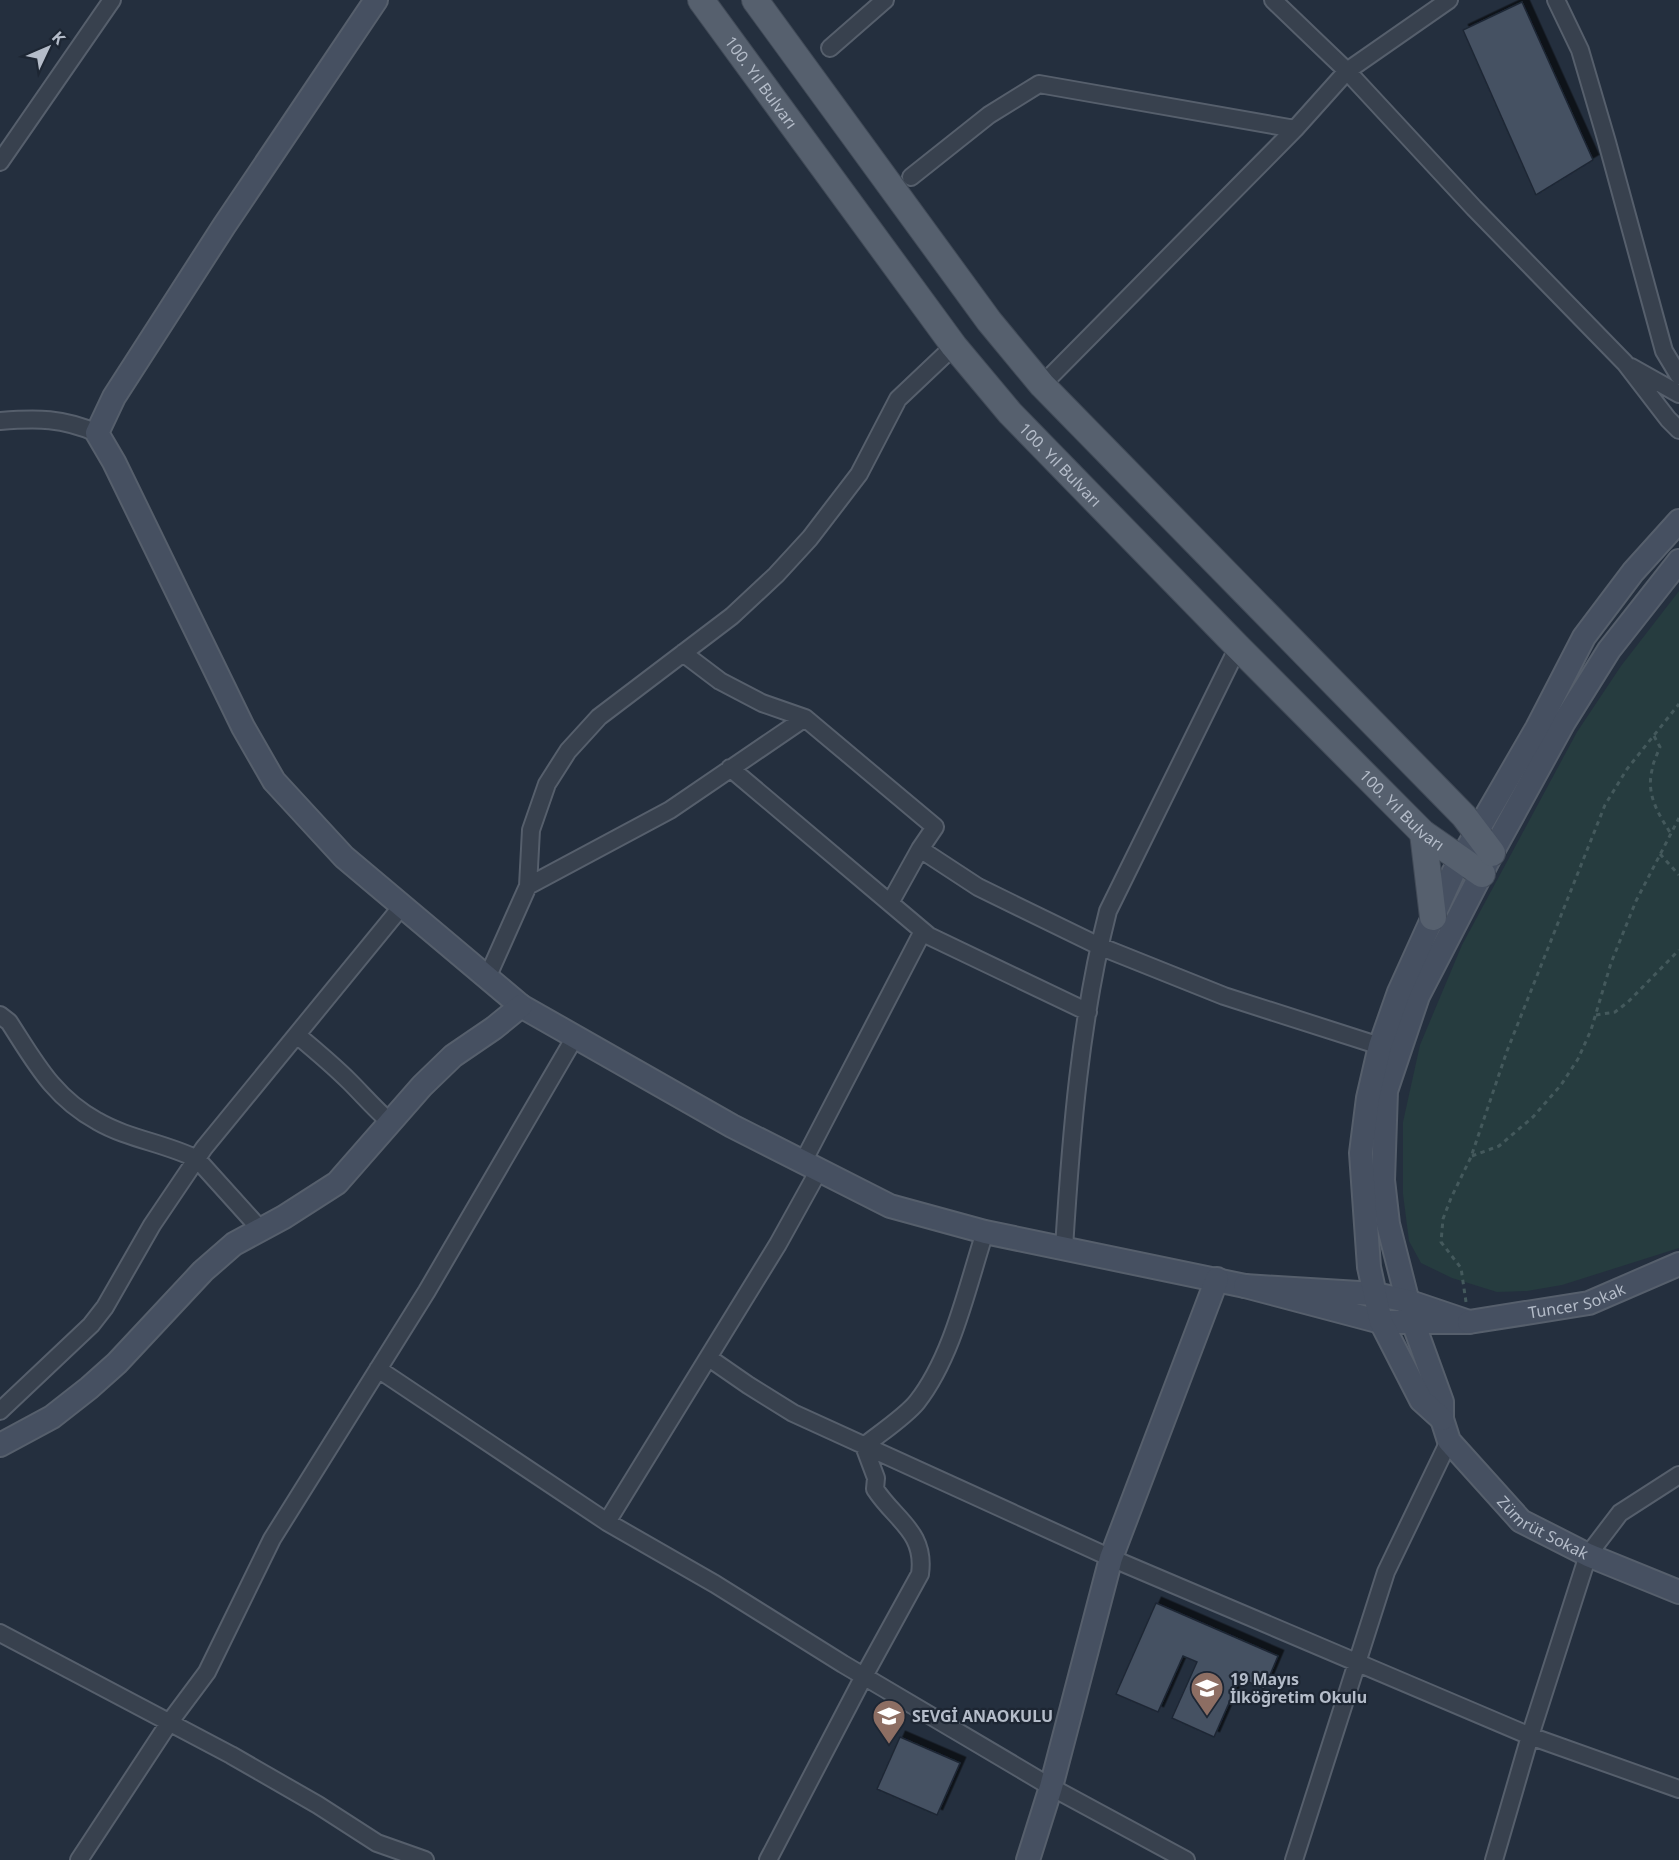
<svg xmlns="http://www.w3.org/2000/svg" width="1679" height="1860" font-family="'Noto Sans',sans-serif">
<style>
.green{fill:#263c3f}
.building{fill:#455162;stroke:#1f2835;stroke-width:1.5;filter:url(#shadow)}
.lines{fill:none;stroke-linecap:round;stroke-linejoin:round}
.street-casing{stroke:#565f6c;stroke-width:20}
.secondary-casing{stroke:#565f6c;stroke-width:26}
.primary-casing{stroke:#414a57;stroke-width:28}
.path{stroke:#44595c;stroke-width:3;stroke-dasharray:4.5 4.5;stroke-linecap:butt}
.street{stroke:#38414e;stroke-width:16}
.secondary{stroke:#465061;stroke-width:22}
.primary{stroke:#56606e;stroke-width:26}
.labels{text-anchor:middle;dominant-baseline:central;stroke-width:4.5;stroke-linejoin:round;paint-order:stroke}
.street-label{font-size:16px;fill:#b4bcc9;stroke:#1d2633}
.poi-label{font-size:16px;font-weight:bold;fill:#b4bcc9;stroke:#1d2633;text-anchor:start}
</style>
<defs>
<filter id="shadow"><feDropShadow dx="5.5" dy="-5.5" stdDeviation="0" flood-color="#0009"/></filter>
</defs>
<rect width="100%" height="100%" fill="#242f3e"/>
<!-- green -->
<path class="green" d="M1679 591V1248L1562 1285 1527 1291 1497 1292 1452 1278 1421 1263 1409 1241 1403 1194V1122L1420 1045 1462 945 1577 732 1621 666Z"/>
<!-- building -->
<path class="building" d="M1522 2 1593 160 1536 195 1463 30Z
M1156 1603 1278 1656 1264 1689 1240 1678 1214 1737 1172 1718 1197 1662 1183 1656 1158 1712 1116 1694Z
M900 1737 960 1763 937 1815 877 1789Z"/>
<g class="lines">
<!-- street casing -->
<g class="street-casing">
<path id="street" d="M1273 0 1347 71 1474 208 1625 363 1668 419 1679 430
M1556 0 1580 50 1607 142 1664 351 1679 376
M830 48 885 0
M0 162 112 0
M911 177 989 115 1039 84 1295 129
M1631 367 1679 394
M1042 385 1295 129 1347 71 1449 0
M0 421C38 418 62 418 97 433
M683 653 720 681 762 703 805 718 935 827 920 849 890 903
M730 768 929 936 1088 1012
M920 849 978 887 1099 946 1224 996 1380 1046
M528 886 670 810 805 718
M487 978 528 886 531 830 547 784 568 751 599 717 732 616 776 575 810 538 859 474 898 399 954 346
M0 1015 9 1022C35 1062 53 1097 97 1121 128 1139 165 1143 197 1159L261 1230
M297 1035C315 1050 333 1065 350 1082 363 1095 375 1109 390 1122
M803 1162 923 931
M1064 1248C1071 1136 1080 1020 1108 911L1238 647
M709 1358 748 1385 793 1413 1111 1558 1530 1736 1679 1789
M378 1369 607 1522 715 1584 843 1664 1051 1787 1186 1860
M0 1411 91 1325 105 1307 152 1225 204 1148 402 906
M607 1522 778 1244 819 1170
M0 1633 231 1755 318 1805 377 1843 425 1860
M79 1860 169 1723 207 1672 272 1539 427 1291 575 1037
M768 1860 864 1676 920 1574C926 1532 895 1520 875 1489L876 1478 864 1446C879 1434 906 1416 917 1402 953 1356 967 1287 985 1232
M1294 1860 1386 1572 1449 1441
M1494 1860 1530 1736 1588 1555 1620 1513 1679 1475"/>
</g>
<!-- secondary casing -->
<g class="secondary-casing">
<g id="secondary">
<path d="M376 0 224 226 114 397 97 433 114 462 243 727 274 781 344 857 521 1006 732 1126 890 1206 985 1232 1245 1286"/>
<path id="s1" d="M1679 561 1609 650 1564 722 1492 853 1418 996 1386 1091 1383 1180 1388 1224 1413 1322 1442 1402V1419L1449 1441 1521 1521 1588 1555 1679 1592"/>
<path d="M1245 1286 1375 1294 1407 1301 1469 1322H1381Z"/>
<path id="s2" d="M1469 1322 1589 1303 1679 1264"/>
<path d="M1442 1419 1421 1400 1381 1322 1369 1267 1361 1153 1368 1098 1380 1046 1399 992 1453 873 1537 728 1584 637 1633 572 1679 521"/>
<path d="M0 1445 52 1417 89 1388 117 1363 203 1271 234 1244 284 1217 337 1183 422 1086 453 1056 494 1028 521 1006"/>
<path d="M1028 1860 1051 1787 1111 1558 1217 1279"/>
</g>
</g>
<!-- primary casing -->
<g class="primary-casing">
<g id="primary">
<path id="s3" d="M701 0 954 346 1010 413 1238 647 1423 833 1482 874"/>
<path d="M755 0 989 321 1042 385 1464 816 1492 853"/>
<path d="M1423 833 1433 917"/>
</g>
</g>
<!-- path -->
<path class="path" d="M1654 736 1660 747C1657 755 1653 762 1652 770 1646 795 1658 813 1671 834
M1660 854 1679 875
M1596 1015 1615 1012 1628 1002 1679 950
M1472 1156 1499 1146 1533 1117 1561 1085 1578 1059 1591 1030 1611 963 1636 901 1679 818
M1466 1302 1461 1268 1441 1242 1443 1219 1451 1198 1471 1157 1507 1051 1605 805 1627 769 1679 704"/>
<!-- street -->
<use href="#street" class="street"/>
<!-- secondary -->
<use href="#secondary" class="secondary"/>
<!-- primary -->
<use href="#primary" class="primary"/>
</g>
<!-- icons -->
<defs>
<g id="school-pin" transform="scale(1.725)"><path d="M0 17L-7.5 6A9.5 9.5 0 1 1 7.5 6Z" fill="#8d6e63" stroke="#1d2633"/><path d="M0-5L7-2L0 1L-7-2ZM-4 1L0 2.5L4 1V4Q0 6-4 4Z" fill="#fff"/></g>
</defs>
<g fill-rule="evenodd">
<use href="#school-pin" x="1207" y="1688"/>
<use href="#school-pin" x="889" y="1716"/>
</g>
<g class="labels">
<!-- street labels -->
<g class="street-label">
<text stroke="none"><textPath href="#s3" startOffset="102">100. Yıl Bulvarı</textPath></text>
<text stroke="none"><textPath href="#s3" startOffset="588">100. Yıl Bulvarı</textPath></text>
<text stroke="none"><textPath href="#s3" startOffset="1074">100. Yıl Bulvarı</textPath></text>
<text stroke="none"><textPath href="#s2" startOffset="110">Tuncer Sokak</textPath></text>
<text stroke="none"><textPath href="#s1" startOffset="1098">Zümrüt Sokak</textPath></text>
</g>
<!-- poi labels -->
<g class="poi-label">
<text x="1230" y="1679">19 Mayıs<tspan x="1230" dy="18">İlköğretim Okulu</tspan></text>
<text x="912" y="1716">SEVGİ ANAOKULU</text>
</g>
</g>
<!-- north arrow -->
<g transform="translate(48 48) rotate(46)" stroke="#1d2633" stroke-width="4.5" paint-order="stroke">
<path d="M0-4.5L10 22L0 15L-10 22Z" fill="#b4bcc9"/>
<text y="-9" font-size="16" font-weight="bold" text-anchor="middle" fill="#b4bcc9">K</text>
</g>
</svg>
